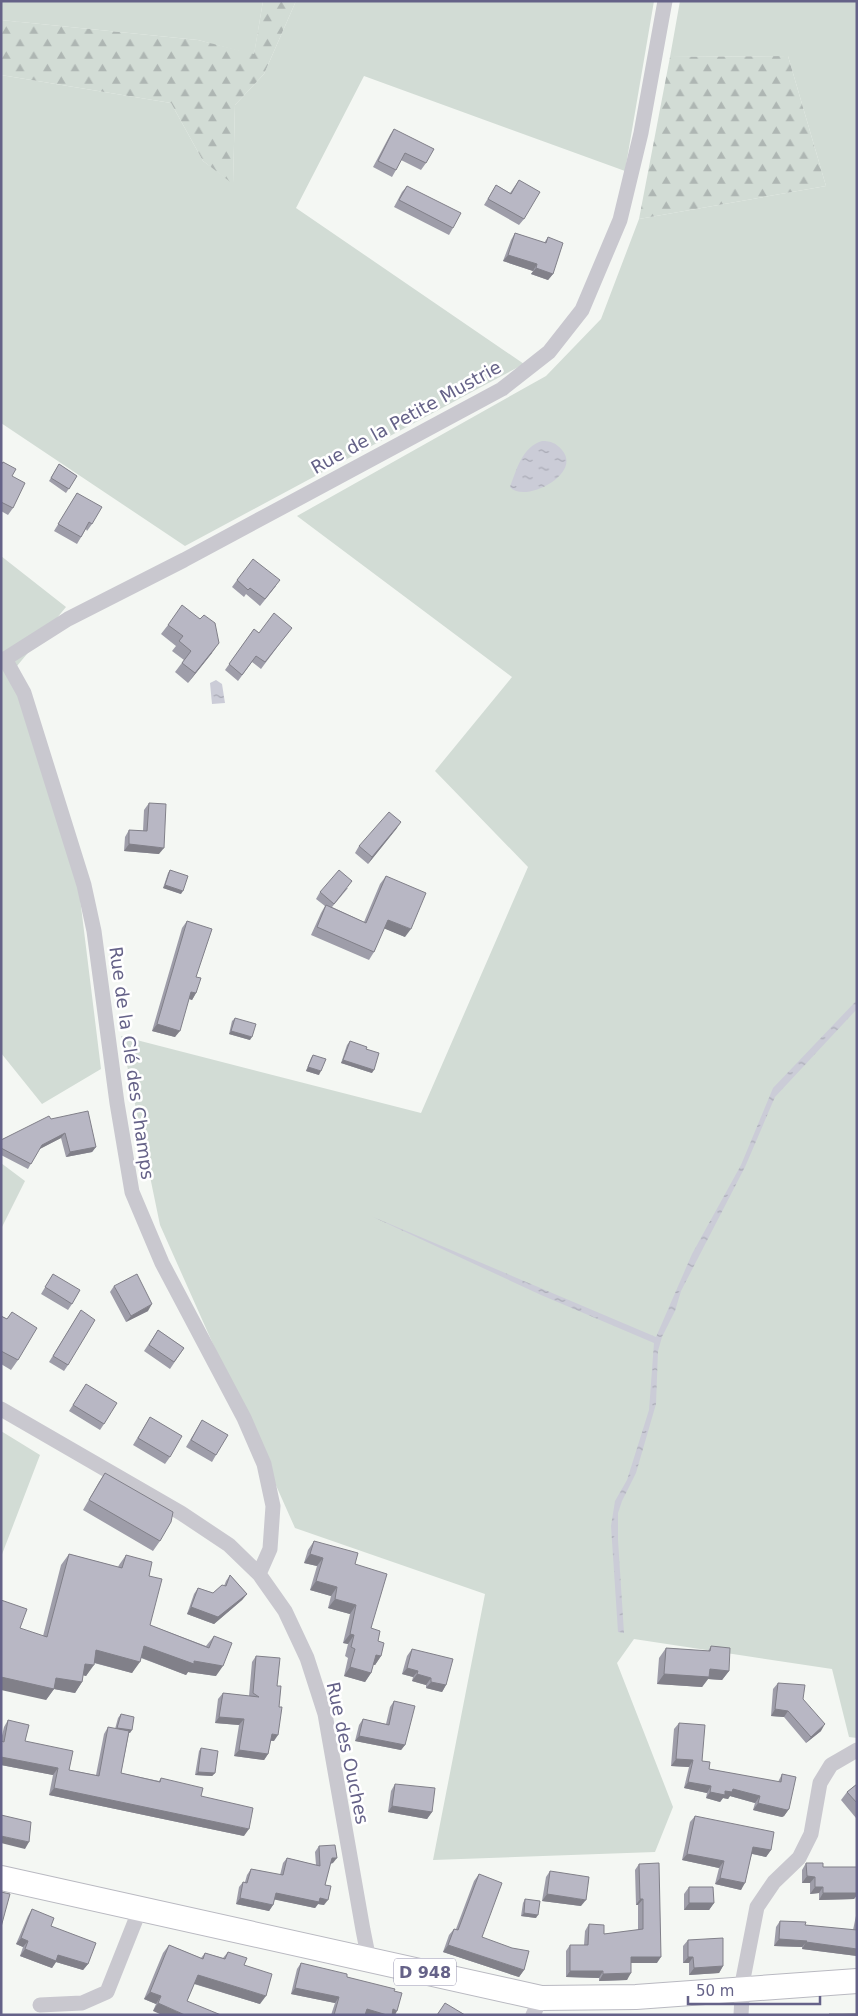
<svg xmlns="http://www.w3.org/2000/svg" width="858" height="2016" font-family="'DejaVu Sans',sans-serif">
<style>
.grass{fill:#d2dcd5}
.forest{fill:url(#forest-firs)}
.water{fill:url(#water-ripples)}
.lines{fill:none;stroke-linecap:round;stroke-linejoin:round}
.primary-casing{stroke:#b9b9c1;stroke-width:26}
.street{stroke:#c9c8cf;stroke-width:15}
.primary{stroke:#fff;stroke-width:24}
.wall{fill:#9e9da9}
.shaded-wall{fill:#818089}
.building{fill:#b8b7c4;stroke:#818089}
.labels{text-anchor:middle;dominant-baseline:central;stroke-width:5;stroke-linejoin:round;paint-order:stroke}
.shield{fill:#fff;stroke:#9391ac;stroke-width:1}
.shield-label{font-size:16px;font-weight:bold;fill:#656288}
.street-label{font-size:18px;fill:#656288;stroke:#fff}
</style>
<defs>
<pattern id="forest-firs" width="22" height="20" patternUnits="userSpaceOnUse" patternTransform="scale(1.25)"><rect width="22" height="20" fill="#d2dcd5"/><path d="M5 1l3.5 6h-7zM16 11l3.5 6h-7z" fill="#aeb6b3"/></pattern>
<pattern id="water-ripples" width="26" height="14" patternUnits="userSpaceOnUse" patternTransform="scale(1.25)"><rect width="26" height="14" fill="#cbccd7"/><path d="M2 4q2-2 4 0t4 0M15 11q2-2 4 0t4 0" fill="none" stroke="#a8a9b4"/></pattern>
</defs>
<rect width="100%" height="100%" fill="#f4f7f3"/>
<!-- grass -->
<path class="grass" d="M1 1H263L254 55 198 40 1 20Z
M296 1H654L625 171 364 76 296 208 524 364 185 546 1 423V75L171 103 203 161 233 183 235 105 264 74Z
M680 1H857V1738L849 1737 832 1669 634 1639 617 1663 673 1807 655 1852 433 1860 485 1594 295 1528 160 1225 121 1036 421 1113 528 867 435 771 512 677 297 516 546 376 601 319 639 219 826 186 788 56 670 57Z
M1 556 66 607 12 672 77 874 101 1069 42 1104 1 1053Z
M1 1163 25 1181 1 1229Z
M1 1431 40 1455 1 1557Z"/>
<!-- forest -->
<path class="forest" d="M263 1H296L264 74 235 105 233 184 203 161 171 103 1 75V20L198 40 254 54Z
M788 56 826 186 639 219 670 57Z"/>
<!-- water -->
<path class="water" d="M542 441C551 441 556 443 562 450 583 474 524 504 510 487 517 469 522 447 542 441Z
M216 680 222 684 225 703 212 704 210 683Z
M857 1000V1009L775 1097 745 1167 681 1291 675 1311 662 1337 658 1351 656 1404 636 1473 622 1501 618 1513V1540L624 1633 618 1632 611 1526 615 1501 627 1480 649 1410 654 1343 541 1295 371 1216 656 1337 692 1254 741 1165 773 1088Z"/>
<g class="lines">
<!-- primary casing -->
<g class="primary-casing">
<path id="primary" d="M1 1878 541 1998 636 1997 857 1981"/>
</g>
<!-- street -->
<path class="street" d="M1 659H5L68 619 184 560 502 389 549 352 582 310 620 220 641 133 665 1
M5 659 24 693 84 885 94 931 117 1103 132 1192 162 1263 244 1418 264 1464 273 1506 270 1549 259 1574
M1 1409 181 1513 229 1545 259 1574 285 1611 307 1658 325 1714 363 1930 367 1950 366 1959
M40 2005 82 2003 107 1992 140 1909
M533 2015 541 1998
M741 2015 743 1979 757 1907 774 1882 799 1858 811 1834 820 1783 831 1765 857 1750"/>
<!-- primary -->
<use href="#primary" class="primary"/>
</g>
<!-- wall -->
<path class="wall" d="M394 129 426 163 421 170 401 160 396 170 392 177 373 167 390 135Z
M519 180 524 219 519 225 484 205 496 185 510 193Z
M407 186 453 228 449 235 394 207 402 192Z
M515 233 544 243 548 237 553 274 548 280 531 274 533 271 503 261 511 240Z
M1 464 12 476 13 508 8 515 1 511Z
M59 464 77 476 66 493 49 481Z
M77 493 92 524 87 531 86 529 77 544 54 531Z
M237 580 276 586 260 606 246 594 244 597 232 587Z
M168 625 212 653 188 683 175 672 184 660 172 651 176 646 161 634Z
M254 629 259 633 287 634 261 669 252 662 238 681 225 670Z
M149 803 159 854 124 851 125 837 129 830 143 831 144 810Z
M397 828 368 864 355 853 359 846Z
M170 870 181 894 163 888 168 873Z
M386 876 405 937 384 928 374 952 369 960 311 935 321 913 325 906 316 899 320 892 348 888 332 907 364 922 380 884Z
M187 921 196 977V993L192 1000 189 999 175 1037 152 1031 182 928Z
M235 1018 250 1040 229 1034 232 1021Z
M350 1041 366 1049 372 1073 341 1063 347 1045Z
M313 1055 319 1075 306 1071 311 1058Z
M51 1119 96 1147 92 1152 66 1157 61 1138 39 1149 28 1169 1 1155V1140Z
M53 1274 72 1304 68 1310 41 1294Z
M114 1286 148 1311 126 1322 110 1292Z
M81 1310 68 1365 64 1371 49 1362Z
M12 1312 18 1360 11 1370 1 1364V1316L7 1319Z
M158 1330 184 1348 170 1369 144 1351Z
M86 1384 104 1424 100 1430 69 1411Z
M150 1417 170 1457 165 1464 133 1445Z
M202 1420 216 1455 212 1462 186 1447Z
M105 1473 160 1541 153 1551 83 1510 99 1482Z
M314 1541 355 1564 371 1628 378 1641 381 1656 375 1665H373L371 1673 365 1682 344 1676 348 1658 345 1656 348 1644 343 1643 350 1614 328 1608 331 1596 310 1590 317 1566 304 1563 308 1550Z
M69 1554 118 1567 119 1565 126 1555 149 1576 150 1625 206 1646 214 1636 216 1676 188 1672 186 1675 141 1658 132 1673 94 1663 86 1676 83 1675 82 1682 75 1693 54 1689 46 1700 43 1636 61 1565Z
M230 1575 247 1594 242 1600 214 1624 187 1614 194 1594 198 1588 213 1593 224 1586 226 1581Z
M711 1646 729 1671 722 1680 708 1679 702 1687 657 1684 659 1658 666 1648 708 1651Z
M412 1649 446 1685 442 1692 426 1688V1685L412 1681 413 1677 402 1674 407 1656Z
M256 1656 274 1741H270L268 1754 264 1760 234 1756 239 1725 215 1723 218 1699 223 1693 249 1696 252 1662Z
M778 1683 803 1699 821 1731 806 1743 784 1717 771 1716 773 1689Z
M394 1701 405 1745 401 1750 355 1741 359 1725 363 1719 386 1724 390 1707Z
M121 1714 130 1733H129L121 1773 159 1781 161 1778 201 1796 244 1836 49 1795 53 1775 1 1765V1740L4 1727 8 1720 25 1741 69 1770 96 1775 104 1734 108 1727 115 1729 118 1718Z
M679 1723 702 1761 709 1769 778 1782 782 1774 789 1809 784 1816 782 1817 753 1810 755 1803 730 1796 728 1799 723 1798 720 1802 706 1798 707 1793 684 1788 689 1767 671 1766 674 1729Z
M201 1748 215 1773 212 1776 195 1775 199 1751Z
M395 1784 432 1812 427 1819 388 1812 391 1791Z
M857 1784V1818H856L841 1800 847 1792Z
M695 1816 771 1850 766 1857 752 1854 741 1890 715 1884 719 1868 682 1860 690 1822Z
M319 1846 333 1863 330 1864 325 1885 324 1905 318 1904 315 1908 274 1899 273 1905 269 1911 236 1904 239 1887 243 1882H245L247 1875 251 1869 280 1875 283 1863 287 1858 316 1865 315 1852Z
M806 1863 823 1867H857V1895L854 1899 819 1900V1893L810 1894V1883H802V1870Z
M639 1864 657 1963H631L627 1980 599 1981V1978L566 1977V1951L570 1945H584L585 1931 589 1924 604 1934 638 1930V1905H636L635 1870Z
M550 1871 581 1906 542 1901 546 1877Z
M479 1874 482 1937 524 1970 519 1977 443 1952 449 1935 454 1929H456L474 1881Z
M689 1887 714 1903 709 1910H684V1894Z
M525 1899 536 1918 521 1916 523 1903Z
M32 1909 51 1926 88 1964 83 1970 56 1962 52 1968 20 1956 23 1947 16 1944 28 1916Z
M857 1911V1956L802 1949V1947L774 1946 776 1927 780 1921 805 1925 853 1930Z
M688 1940 723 1966 719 1973 689 1975V1963H683V1946Z
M169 1945 201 1958 205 1953 223 1958 228 1952 244 1965 260 2004 194 1984 187 2001 153 2011 156 2004 144 1999 163 1953Z
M301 1963 394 1991 395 2015H331L335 2003 291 1994 297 1969Z"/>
<!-- shaded-wall -->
<path class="shaded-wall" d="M508 255 537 264 533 271 503 261Z
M536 268 553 274 548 280 531 274Z
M219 643 212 653 188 683 195 673Z
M401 822 397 828 368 864 372 857Z
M129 844 164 848 159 854 124 851Z
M165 885 183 891 181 894 163 888Z
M388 920 411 929 405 937 383 928Z
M191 992 196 993 192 1000 187 998Z
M157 1024 180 1031 175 1037 152 1031Z
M231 1031 252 1037 250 1040 229 1034Z
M343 1060 374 1070 372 1073 341 1063Z
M308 1067 321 1071 319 1075 306 1071Z
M65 1133 61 1138 38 1150 42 1145Z
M96 1147 92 1152 66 1157 70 1152Z
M152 1304 148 1311 126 1322 131 1316Z
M310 1554 323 1558 317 1566 304 1563Z
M316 1581 337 1587 331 1596 310 1590Z
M247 1594 242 1600 214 1624 187 1614 191 1607Z
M335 1599 356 1605 350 1614 328 1608Z
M350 1634 354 1635 348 1644 343 1643Z
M144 1646 223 1666 216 1676 188 1672 186 1675 137 1656Z
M96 1650 140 1662 132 1673 88 1661Z
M376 1655 381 1656 375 1665 370 1664Z
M85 1664 94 1665 86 1676 78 1674Z
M350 1667 371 1673 365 1682 344 1676Z
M407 1668 418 1671 413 1677 402 1674Z
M710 1669 729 1671 722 1680 708 1679 702 1687 657 1684 664 1674Z
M417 1674 431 1678 426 1685 412 1681Z
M1 1677 56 1678 82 1682 75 1693 54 1689 46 1700 1 1690Z
M431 1682 446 1685 442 1692 426 1688Z
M775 1709 788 1711 784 1717 771 1716Z
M219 1717 244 1719 239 1725 215 1723Z
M825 1724 821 1731 806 1743 811 1737Z
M117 1728 132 1730 130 1733 114 1731Z
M272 1734 278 1735 274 1741 267 1740Z
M359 1736 405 1745 401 1750 355 1741Z
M239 1750 268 1754 264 1760 234 1756Z
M1 1757 58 1768 53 1775 1 1765Z
M676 1759 693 1760 689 1767 671 1766Z
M198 1772 215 1773 212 1776 195 1775Z
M688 1782 711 1786 707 1793 684 1788Z
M54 1788 249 1829 244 1836 49 1795Z
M733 1789 760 1796 755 1803 730 1796 728 1799 723 1798 720 1802 706 1798 710 1792 725 1791Z
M758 1803 789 1809 784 1816 782 1817 753 1810Z
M392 1806 432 1812 427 1819 388 1812Z
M1 1836 29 1842 25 1849 1 1843Z
M753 1847 771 1850 766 1857 749 1853Z
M687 1854 724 1861 719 1868 682 1860Z
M332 1858H337L333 1863 328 1864Z
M807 1876 815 1877 810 1883H802Z
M720 1878 745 1883 741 1890 715 1884Z
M815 1887H823L819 1893 810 1894Z
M276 1893 320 1898 328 1900 324 1905 318 1904 315 1908 272 1899Z
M823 1893H857V1895L854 1899 819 1900Z
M547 1894 586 1900 581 1906 542 1901Z
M240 1898 273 1905 269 1911 236 1904Z
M640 1899H643L638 1905H636Z
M689 1903H714L709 1910H684Z
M524 1913 538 1915 536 1918 521 1916Z
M21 1938 28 1941 23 1947 16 1944Z
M779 1939 807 1941 802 1947 774 1946Z
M806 1942 857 1949V1956L802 1949Z
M448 1945 524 1970 519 1977 443 1952Z
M25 1949 58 1955 88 1964 83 1970 56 1962 52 1968 20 1956Z
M631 1957H661L657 1963H627Z
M688 1957H693L689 1963H683Z
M723 1966 719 1973 689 1975 694 1968Z
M570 1971H603L599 1978 566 1977Z
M631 1973 627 1980 599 1981 603 1974Z
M198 1975 266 1996 260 2004 192 1983Z
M295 1988 339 1997 335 2003 291 1994Z
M150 1992 161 1996 156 2004 144 1999Z
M158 2003 185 2015H162L153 2011Z
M367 2009 387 2015H363Z
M393 2009 397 2011 395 2015H389Z"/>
<!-- building -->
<path class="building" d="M394 129 434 149 426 163 405 153 396 170 378 161Z
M519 180 540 192 524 219 488 199 496 185 511 194Z
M407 186 461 213 453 228 399 200Z
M515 233 546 243 548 237 563 243 553 274 536 268 537 264 508 255Z
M3 462 16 469 12 476 25 483 13 508 1 502V465Z
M59 464 77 476 69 489 51 478Z
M77 493 102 507 92 524 89 522 81 537 58 524Z
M253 559 280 580 265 599 250 588 248 590 237 580Z
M182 605 200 619 204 615 215 623 219 643 195 673 182 663 191 651 179 641 183 636 168 625Z
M274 613 292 628 265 662 256 656 242 675 229 664 254 629 259 633Z
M149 803 166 804 164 848 129 844V830L147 831Z
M389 812 401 822 372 857 359 846Z
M170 870 188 876 183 891 165 885Z
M339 870 352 881 334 904 320 892Z
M386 876 426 893 411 929 388 920 374 952 317 927 326 905 366 923Z
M187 921 212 929 196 977 201 978 196 993 191 992 180 1031 157 1024Z
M235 1018 256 1024 252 1037 231 1031Z
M350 1041 367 1047 366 1049 379 1053 374 1070 343 1060Z
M313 1055 326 1059 321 1071 308 1067Z
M88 1111 96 1147 70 1152 65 1133 42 1145 31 1164 1 1148V1140L49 1116 51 1119Z
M53 1274 80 1290 72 1304 45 1287Z
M137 1274 152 1304 131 1316 114 1286Z
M81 1310 95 1320 68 1365 53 1356Z
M12 1312 37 1328 18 1360 1 1351V1316L7 1319Z
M158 1330 184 1348 174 1362 149 1345Z
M86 1384 117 1403 104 1424 73 1405Z
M150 1417 182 1436 170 1457 138 1438Z
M202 1420 228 1435 216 1455 191 1440Z
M105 1473 173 1512 171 1522 160 1541 89 1500Z
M314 1541 358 1553 355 1564 387 1574 371 1628 380 1631 378 1641 384 1643 381 1656 376 1655 371 1673 350 1667 355 1649 351 1647 354 1635 350 1634 356 1605 335 1599 337 1587 316 1581 323 1558 310 1554Z
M69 1554 122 1568 126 1555 152 1562 149 1576 162 1579 150 1625 209 1648 214 1636 232 1643 223 1666 194 1661V1664L144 1646 140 1662 96 1650 94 1665 85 1664 82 1682 56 1678 54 1689 1 1677V1600L27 1609 20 1628 47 1637Z
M230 1575 247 1594 218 1617 191 1607 198 1588 213 1593 222 1585 226 1586Z
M711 1646 730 1648 729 1671 710 1669 709 1677 664 1674 666 1648 710 1651Z
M412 1649 453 1659 446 1685 431 1682V1678L417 1674 418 1671 407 1668Z
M256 1656 280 1658 277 1686H281L279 1707H282L278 1735 272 1734 268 1754 239 1750 244 1719 219 1717 223 1693 259 1697 253 1693Z
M778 1683 805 1685 803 1699 825 1724 811 1737 788 1711 775 1709Z
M394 1701 415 1706 405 1745 359 1736 363 1719 389 1725Z
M121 1714 134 1717 132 1730 117 1728Z
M8 1720 29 1725 25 1741 73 1751 69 1770 99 1776 108 1727 129 1731 121 1773 160 1782 161 1778 203 1788 201 1796 253 1808 249 1829 54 1788 58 1768 1 1757V1741L4 1742Z
M679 1723 705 1725 702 1761 710 1762 709 1769 781 1782 782 1774 796 1777 789 1809 787 1810 758 1803 760 1796 733 1789 732 1792 725 1791V1795L710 1792 711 1786 688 1782 693 1760 676 1759Z
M201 1748 218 1751 215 1773 198 1772Z
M395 1784 435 1788 432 1812 392 1806Z
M857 1784V1803L847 1792Z
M1 1815 31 1822 29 1842 1 1836Z
M695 1816 774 1832 771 1850 753 1847 745 1883 720 1878 724 1861 687 1854Z
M335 1845 337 1858H332L325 1885 331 1886 328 1900 320 1898 319 1902 276 1893 273 1905 240 1898 243 1882 247 1883 251 1869 283 1875 287 1858 320 1866 319 1846Z
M659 1863 661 1957H631V1973L603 1974V1971H570V1945H588L589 1924 604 1925V1934L643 1929V1899H640L639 1864Z
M806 1863H823V1867H857V1893H823V1887H815V1877L807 1876Z
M550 1871 589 1877 586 1900 547 1894Z
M479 1874 502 1883 482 1937 512 1948 529 1951 524 1970 448 1945 454 1929 458 1930Z
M689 1887H713L714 1903H689Z
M1 1892 10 1894 1 1927Z
M525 1899 540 1901 538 1915 524 1913Z
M32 1909 54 1918 51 1926 96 1943 88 1964 58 1955 56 1961 25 1949 28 1941 21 1938Z
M780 1921 806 1922 805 1925 857 1930V1949L806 1942 807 1941 779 1939Z
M723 1938V1966L694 1968 693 1957H688V1940Z
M169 1945 203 1959 205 1953 225 1959 228 1952 247 1958 244 1965 272 1974 266 1996 198 1975 187 2001 221 2015H185L158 2003 161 1996 150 1992Z
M301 1963 347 1974V1977L395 1989 394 1991 402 1993 397 2011 393 2009 392 2015H387L367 2009 365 2015H334L339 1997 295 1988Z
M445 2003 465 2015H437Z
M829 2014H856L829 2015Z"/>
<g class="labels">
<!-- shield labels -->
<rect class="shield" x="394" y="1958.5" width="62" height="27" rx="4"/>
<g class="shield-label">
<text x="425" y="1972">D 948</text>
</g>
<!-- street labels -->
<g class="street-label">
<text transform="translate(406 417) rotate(-29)">Rue de la Petite Mustrie</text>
<text transform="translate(132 1063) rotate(82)">Rue de la Clé des Champs</text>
<text transform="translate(348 1753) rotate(78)">Rue des Ouches</text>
</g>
</g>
<!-- border -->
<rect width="858" height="2016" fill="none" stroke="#656288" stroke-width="5"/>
<!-- scale -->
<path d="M688 1996v8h132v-8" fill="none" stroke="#656288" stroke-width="2.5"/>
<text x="696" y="1996" font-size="15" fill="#656288" stroke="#ffffff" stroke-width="4" paint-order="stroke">50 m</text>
</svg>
